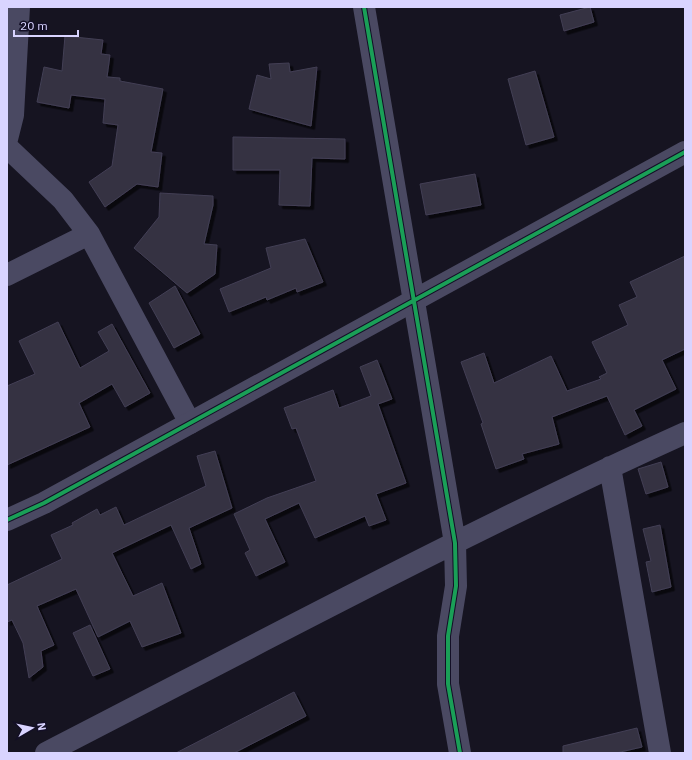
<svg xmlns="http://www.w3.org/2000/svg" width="692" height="760" font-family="'IBM Plex Sans',sans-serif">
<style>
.building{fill:#343243;stroke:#433f54;filter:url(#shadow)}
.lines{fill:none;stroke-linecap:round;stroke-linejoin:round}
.minor{stroke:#4a4962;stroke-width:22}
.tertiary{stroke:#4a4962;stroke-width:22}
.cycleway-casing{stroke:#130f26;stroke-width:6}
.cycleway{stroke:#1a9f57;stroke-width:4}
</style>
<defs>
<filter id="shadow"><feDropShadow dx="3.5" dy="3.5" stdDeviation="0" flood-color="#0009"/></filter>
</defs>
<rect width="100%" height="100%" fill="#161421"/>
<!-- building -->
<path class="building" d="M590 7 594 22 564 31 560 15Z
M65 36 103 40 101 54 110 55 107 77 120 78V81L163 89 151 152 162 153 158 187 137 184 105 207 89 182 112 166 118 125 103 123 105 99 71 95 69 108 37 102 44 67 62 71Z
M289 63 290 72 317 67 311 126 249 109 257 75 271 79 269 64Z
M535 71 554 137 526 145 508 79Z
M233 137 345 139V159L312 158 310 206 279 205 280 170H233Z
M475 174 481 205 426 215 420 184Z
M160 193 213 196V205L204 244 217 245 215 274 187 293 134 248 159 217Z
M305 239 323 282 297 292 296 288 267 300 266 297 229 312 220 289 271 268 266 248Z
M685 256V349L662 360 676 389 634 410 642 426 625 435 607 396 552 417 559 444 522 454 524 459 496 469 481 424 483 423 461 362 484 353 494 383 551 356 567 391 601 379 599 377 607 373 592 342 628 325 619 305 637 297 630 282Z
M175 286 200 334 174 348 149 303Z
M58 322 80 368 109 351 98 332 112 324 150 393 125 407 112 384 79 403 90 427 7 465V386L35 374 19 341Z
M377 360 392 399 378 404 406 483 376 494 386 520 369 526 365 516 315 538 299 503 265 519 285 562 256 576 245 553 250 550 234 514 267 498 316 481 296 428 292 429 284 408 333 390 339 408 371 396 360 367Z
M215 451 232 508 189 528 201 564 191 569 171 525 112 553 133 596 162 583 181 633 142 647 130 621 98 637 76 589 37 606 54 645 41 651 43 667 29 678 23 643 12 620 7 622V585L62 559 51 535 73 525 72 523 97 509 100 515 116 507 124 525 206 486 197 456Z
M661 462 668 487 646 494 638 469Z
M660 525 671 587 652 592 646 562 651 561 643 529Z
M90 625 110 669 93 676 73 633Z
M294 692 306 716 234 753H176Z
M637 728 642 747 616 753H563V746Z"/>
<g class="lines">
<!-- minor -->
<path class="minor" d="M364 7 455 543 456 586 448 636V684L460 753
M7 139 13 115 19 7
M7 147 63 200 89 234 190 423
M7 275 89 234
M610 467 660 753
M46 753C258 644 468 531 685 433"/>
<!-- tertiary -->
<path class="tertiary" d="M7 520 44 503 685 152"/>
<!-- cycleway casing -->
<g class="cycleway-casing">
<path id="cycleway" d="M364 7 455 543 456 586 448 636V684L460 753
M7 520 44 503 685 152"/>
</g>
<!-- cycleway -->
<use href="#cycleway" class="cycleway"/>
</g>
<!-- border -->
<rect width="692" height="760" fill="none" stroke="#d9d4ff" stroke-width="16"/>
<!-- north arrow -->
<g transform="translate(32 728) rotate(81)" stroke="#130f26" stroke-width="3" paint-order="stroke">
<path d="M0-3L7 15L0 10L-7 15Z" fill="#d9d4ff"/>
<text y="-6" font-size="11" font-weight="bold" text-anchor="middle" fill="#d9d4ff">N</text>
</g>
<!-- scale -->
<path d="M14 30v6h64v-6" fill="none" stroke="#d9d4ff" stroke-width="2"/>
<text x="20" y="30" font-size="12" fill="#d9d4ff" stroke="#130f26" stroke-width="3" paint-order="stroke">20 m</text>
</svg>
